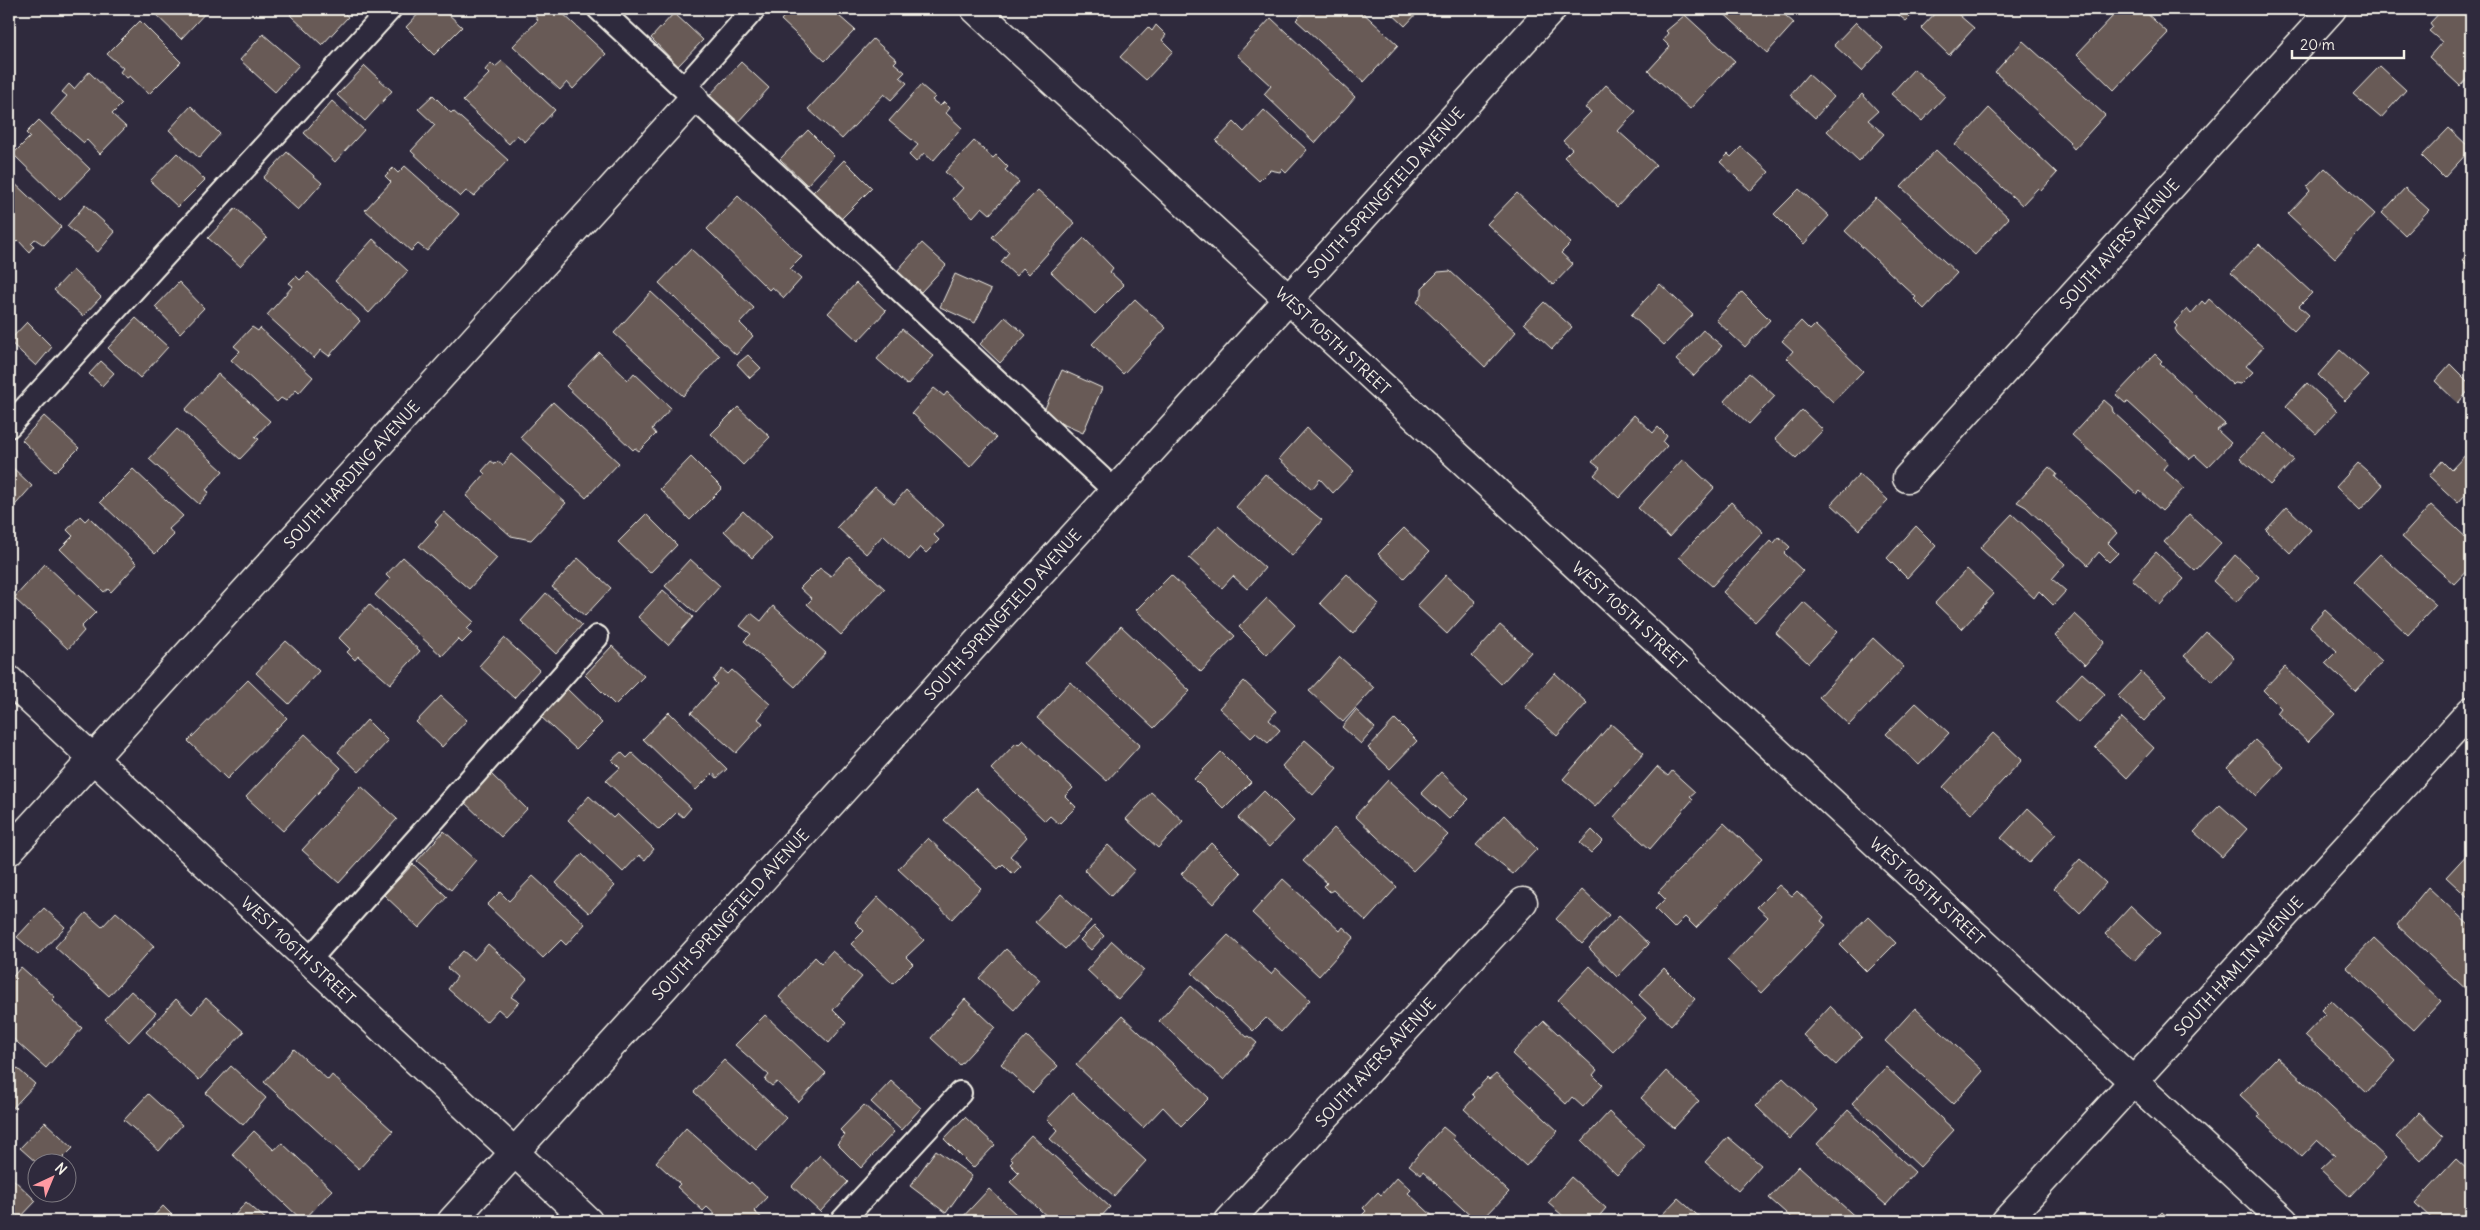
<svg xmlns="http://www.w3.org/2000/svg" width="2480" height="1230" font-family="Delius,sans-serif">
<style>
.building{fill:#675a56;stroke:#f4f1e8}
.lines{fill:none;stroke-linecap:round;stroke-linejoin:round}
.lane-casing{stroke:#f4f1e8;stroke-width:26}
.street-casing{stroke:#f4f1e8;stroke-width:31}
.lane{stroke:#2f2a3d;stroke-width:22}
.street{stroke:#2f2a3d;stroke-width:28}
.labels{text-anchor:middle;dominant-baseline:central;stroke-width:4.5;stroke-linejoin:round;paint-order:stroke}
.street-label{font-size:16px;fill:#f4f1e8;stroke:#2f2a3d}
</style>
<rect width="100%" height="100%" fill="#2f2a3d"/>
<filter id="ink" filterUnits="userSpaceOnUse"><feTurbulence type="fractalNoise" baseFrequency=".02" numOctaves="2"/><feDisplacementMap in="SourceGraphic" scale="10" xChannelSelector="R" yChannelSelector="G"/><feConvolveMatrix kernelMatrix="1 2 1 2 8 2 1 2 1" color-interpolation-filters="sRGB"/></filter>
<g filter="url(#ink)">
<!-- building -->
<path class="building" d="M150 9H209L181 39Z
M296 9H340L348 17 322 45 290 15Z
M423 9H443L462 27 434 55 406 27Z
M550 9H558L606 54 573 89 567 82 560 90 513 46 538 20 535 16 540 10 545 15Z
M626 9H638L632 14Z
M791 9H839L842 11 839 16 855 30 825 61 781 20Z
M1307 9H1359L1398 45 1364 82 1296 20Z
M1387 9H1421L1405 26Z
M1719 9H1778L1794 23 1767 53Z
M1891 9H1918L1906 21Z
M1939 9H1952L1974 28 1949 55 1921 28Z
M2107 9H2142L2168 33 2114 90 2077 54 2114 15Z
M2443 9H2471V74L2460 86 2429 57 2442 42 2429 31 2433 27 2430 23Z
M674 13 703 40 678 66 651 38Z
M1685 15 1735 61 1690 109 1648 71 1670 47 1663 40 1668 33 1666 31Z
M1271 18 1355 97 1315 143 1264 94 1271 86 1237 55Z
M140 21 181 62 149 94 130 76 127 78 120 72 123 68 107 54Z
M1856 22 1883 48 1862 71 1834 45Z
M1156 25 1166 35 1162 40 1173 51 1146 80 1120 57 1148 27 1152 31Z
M263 34 299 65 275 92 240 60Z
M873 39 897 60 894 63 905 72 900 77 907 83 891 100 884 94 842 139 808 109Z
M2023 41 2105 115 2074 149 2069 143 2070 142 1995 72Z
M502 61 555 110 525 142 517 135 509 144 463 101 489 74 485 70 491 63 495 67Z
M741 62 769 88 737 123 708 97Z
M365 66 392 91 365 121 337 95Z
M2380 66 2406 90 2381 118 2353 94Z
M1914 69 1945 96 1922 121 1891 94Z
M89 72 122 104 112 114 126 127 100 154 87 140 84 143 51 114 67 96 62 92 69 84 74 89Z
M1808 74 1834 97 1815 118 1790 95Z
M921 85 935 97 932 100 940 106 944 102 950 108 946 113 962 128 933 161 924 153 916 162 909 155 918 145 889 121Z
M1606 85 1636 111 1618 131 1656 165 1617 207 1564 157 1572 149 1563 141 1591 112 1585 108Z
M1862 94 1878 111 1868 120 1884 134 1859 161 1827 131Z
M433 95 451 113 453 111 508 160 474 196 466 191 460 197 411 151 435 125 418 109Z
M332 101 364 130 335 162 304 133Z
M191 106 220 134 199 158 169 130Z
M1989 108 2057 173 2041 191 2038 188 2022 205 1955 145Z
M1264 110 1307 150 1286 173 1282 169 1280 172 1270 170 1259 181 1216 141 1234 122 1244 132Z
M39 120 90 169 60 200 13 154 30 137 26 133Z
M2449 128 2471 149 2444 178 2422 156Z
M808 130 834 156 807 185 780 159Z
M974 141 993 158 996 155 1008 167 1005 170 1019 182 990 214 982 207 973 217 953 199 963 188 945 172Z
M1741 147 1769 172 1751 191 1720 162 1728 154 1731 157Z
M1936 150 2009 218 1975 255 1901 187Z
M287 152 322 183 298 210 263 178Z
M177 153 205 180 178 207 150 181Z
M844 160 872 188 841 219 813 192Z
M405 166 459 214 427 251 418 244 411 251 365 210 391 182 385 176 393 168 398 173Z
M2325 168 2375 214 2335 258 2288 214 2310 191 2307 187Z
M9 178 61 227 44 245 35 239 31 243 34 246 29 252 18 240 13 245 9 241Z
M2405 188 2429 210 2405 235 2382 213Z
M1799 189 1829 216 1804 244 1774 214Z
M1038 190 1075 223 1029 274 1023 268 1016 276 1001 262 1009 252 992 237Z
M1517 193 1571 243 1561 253 1573 264 1553 285 1487 224Z
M738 196 802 257 790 269 801 279 784 298 772 287 769 290 707 229Z
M1876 198 1957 273 1924 309 1914 299 1916 297 1845 231Z
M85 205 115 232 98 252 67 226Z
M236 208 267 237 240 266 208 238Z
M1084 238 1113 268 1110 272 1124 285 1095 314 1051 272Z
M373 239 408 271 369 313 335 281Z
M922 243 946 265 921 292 897 271Z
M2259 244 2312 293 2299 306 2309 315 2294 331 2231 273Z
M691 249 754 308 740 323 753 336 736 355 659 283Z
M2470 251 2471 252V269L2462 260Z
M73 270 101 297 83 316 54 290Z
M1450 271 1516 332 1485 367 1417 302 1422 294V288L1438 272Z
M308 272 360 321 329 356 321 350 314 358 267 315 293 286 289 283 296 276 300 280Z
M955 274 991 290 975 323 940 307Z
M179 282 204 308 180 333 155 307Z
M856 283 886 311 858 341 828 313Z
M1660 284 1693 315 1664 345 1631 315Z
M651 292 720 356 683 396 614 333Z
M1742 292 1770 320 1745 347 1716 320Z
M1135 299 1166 328 1123 374 1092 344Z
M2209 299 2263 347 2246 366 2253 372 2241 384 2235 383 2233 385 2178 334 2175 329 2177 326 2174 323 2187 309 2191 314 2202 301 2205 304Z
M1544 302 1572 327 1552 349 1524 323Z
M1005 317 1026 335 1000 363 980 344Z
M136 318 168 347 140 378 108 348Z
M1801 321 1810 330 1815 325 1863 371 1833 402 1787 358 1793 351 1782 341Z
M27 322 52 347 36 366 9 341Z
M252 327 258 331 260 328 313 377 299 393 296 390 286 401 281 398 277 402 231 360 240 351 234 346Z
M902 329 934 356 907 385 877 359Z
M1703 330 1722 346 1694 376 1676 360Z
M2340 350 2369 376 2345 401 2318 375Z
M599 352 628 380 634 373 671 408 652 429 656 434 639 451 635 448 633 450 566 386Z
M2155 354 2162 361 2160 363 2225 424 2217 430 2231 443 2208 467 2195 455 2190 459 2128 402 2125 403 2116 395Z
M748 355 761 368 750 378 737 364Z
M101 361 114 373 102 386 89 374Z
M2450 364 2471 385V388L2458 403 2435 381Z
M1062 370 1102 388 1083 433 1042 415Z
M1749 373 1775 396 1749 424 1724 401Z
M218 374 270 421 255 437 259 439 240 459 185 410Z
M2307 383 2337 411 2316 434 2286 406Z
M9 386 14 391 9 398Z
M934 388 944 396 947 392 996 438 970 467 912 413Z
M2104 400 2112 407 2113 412 2168 463 2163 469 2184 488 2162 511 2140 491 2137 494 2072 435Z
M553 402 619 463 586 498 520 437Z
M738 407 770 437 743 465 711 434Z
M1802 410 1823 430 1796 458 1775 439Z
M1634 415 1653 433 1658 427 1667 436 1663 442 1667 446 1619 498 1594 475 1600 468 1592 462Z
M44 416 79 448 55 472 22 440Z
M1307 428 1354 471 1333 493 1320 479 1312 489 1279 459Z
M177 429 223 471 206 490 209 492 199 504 149 459Z
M2264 433 2294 460 2270 485 2240 458Z
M2471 449V488L2458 503 2429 476 2442 461 2451 470Z
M511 454 566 503 531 540 511 536 466 496 485 474 482 471 491 461 495 464 498 461 503 465Z
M691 457 722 488 690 520 660 489Z
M1683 459 1714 488 1669 537 1638 508Z
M2358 463 2383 485 2360 510 2336 487Z
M9 464 32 486 9 512Z
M2049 467 2057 474 2055 477 2117 533 2108 543 2118 553 2109 562 2099 552 2088 565 2026 507 2017 502Z
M133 469 183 516 169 529 174 535 155 554 100 502Z
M1265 474 1322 520 1292 556 1236 507Z
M1859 474 1888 500 1859 530 1831 504Z
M875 487 894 504 906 490 943 525 934 535 939 540 926 553 920 547 909 560 883 535 866 554 837 527Z
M1731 502 1763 532 1712 586 1679 557Z
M2431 505 2471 542V566L2454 584 2402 537Z
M2287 507 2311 530 2290 553 2266 530Z
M743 511 771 538 752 558 724 531Z
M444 512 497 558 469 589 419 546 438 525 435 522Z
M646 514 677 545 650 573 618 542Z
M2012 514 2065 564 2052 579 2066 591 2053 605 2039 591 2034 598 1980 548Z
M2189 514 2221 543 2195 571 2164 542Z
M80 516 85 521 89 517 137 564 111 592 108 589 104 592 60 549 73 536 67 530Z
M1218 526 1265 568 1247 589 1233 576 1222 588 1189 558Z
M1916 526 1936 546 1907 578 1887 558Z
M1404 528 1429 552 1404 578 1378 554Z
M1779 537 1790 547 1784 553 1803 571 1755 622 1723 592 1771 540 1774 543Z
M2156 552 2184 579 2160 605 2132 579Z
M2380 554 2436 605 2408 635 2353 582Z
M2235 555 2259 577 2236 602 2213 581Z
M849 556 885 589 841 635 807 604 812 599 800 588 820 568 831 576Z
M403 557 474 622 467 629 472 633 462 643 458 639 442 656 375 595 390 579 386 575Z
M578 558 611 588 585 616 552 587Z
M690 559 720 586 696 613 665 586Z
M45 564 96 612 81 627 84 631 68 649 14 598Z
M1967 569 1994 594 1962 629 1935 603Z
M1347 574 1379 604 1353 634 1320 603Z
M1171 575 1235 636 1201 672 1136 610Z
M1446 575 1476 602 1447 634 1417 606Z
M663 590 693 617 668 645 638 617Z
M546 593 582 625 556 654 521 621Z
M1267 598 1295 625 1267 655 1239 627Z
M1804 602 1837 632 1808 663 1776 633Z
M369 604 420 651 390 684 358 656 355 660 347 652 350 649 339 638Z
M773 606 826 653 795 687 744 641 751 634 740 626 751 613 761 621Z
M2325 610 2382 662 2355 691 2325 663 2337 651 2310 626Z
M2075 614 2105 642 2085 665 2055 636Z
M1500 625 1531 652 1501 684 1472 656Z
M1121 626 1190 691 1154 728 1086 664Z
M2206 632 2234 658 2213 682 2184 656Z
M504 638 539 670 514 698 479 666Z
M1873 638 1904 667 1849 725 1819 697Z
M286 641 319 671 289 704 256 673Z
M612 646 644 676 615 705 585 675Z
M1340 657 1374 688 1343 722 1309 691Z
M2285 667 2335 714 2308 742 2277 713 2281 708 2263 690Z
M722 669 728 674 732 670 770 704 758 719 763 723 736 753 691 713 717 684 713 680Z
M2141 672 2167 696 2144 721 2118 696Z
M1555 673 1587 703 1557 736 1525 707Z
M2082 673 2105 694 2078 723 2055 702Z
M248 680 287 718 227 779 188 741Z
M1244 681 1276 711 1269 720 1280 730 1268 743 1256 733 1251 738 1219 708Z
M1070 682 1140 745 1107 781 1037 718Z
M567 689 602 723 576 749 541 717Z
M441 696 467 720 442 747 416 722Z
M1916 703 1949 733 1919 765 1886 734Z
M1356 710 1375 728 1361 744 1342 727Z
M669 712 727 769 717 778 713 773 696 790 643 739Z
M2122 718 2154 748 2127 778 2095 747Z
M1395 719 1417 741 1390 769 1368 748Z
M367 720 388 741 359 772 338 752Z
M1611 724 1644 753 1595 807 1563 779Z
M1993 733 2022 760 1971 814 1943 787Z
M305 734 341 768 283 831 246 797Z
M1023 740 1073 788 1065 796 1076 807 1059 824 1050 816 1045 821 991 769 1016 743 1018 745Z
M1305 740 1337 768 1313 795 1282 766Z
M2255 740 2284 767 2257 796 2228 768Z
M621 752 627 758 632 753 691 808 683 817 677 812 659 830 606 781 620 768 612 760Z
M1221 752 1251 782 1224 809 1194 779Z
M1657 767 1668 776 1672 771 1695 792 1690 796 1693 799 1650 849 1614 817Z
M1441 772 1469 799 1449 819 1421 793Z
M490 773 527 809 501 837 463 801Z
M1388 780 1448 835 1413 871 1355 816Z
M361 786 397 819 339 883 302 850Z
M975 788 1027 837 1010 856 1021 866 1013 874 1003 864 998 869 944 820Z
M1264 791 1294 821 1269 847 1238 818Z
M1151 792 1183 821 1158 848 1126 819Z
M589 796 613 818 617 814 654 849 645 860 639 855 623 872 568 820Z
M2220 805 2247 829 2222 857 2194 832Z
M2028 808 2056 834 2029 863 2001 838Z
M1504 815 1537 849 1513 874 1476 845Z
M1724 823 1762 859 1696 928 1685 917 1674 928 1655 909 1665 899 1658 892Z
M1334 828 1397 887 1366 921 1333 890 1330 892 1324 886 1327 883 1303 861Z
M1592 830 1603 841 1591 853 1580 843Z
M444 831 476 860 451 890 417 861Z
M928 838 981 888 952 919 898 869Z
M1211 843 1241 873 1213 904 1181 874Z
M1108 845 1135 870 1111 896 1084 870Z
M2471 850V900L2446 877Z
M582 854 615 886 589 913 556 883Z
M2080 859 2106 883 2080 913 2054 888Z
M413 864 447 897 419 928 384 895Z
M533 876 585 924 566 945 561 940 543 958 487 905 500 892 509 901Z
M1283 879 1340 931 1343 927 1354 937 1319 976 1252 913Z
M1779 885 1792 896 1797 891 1824 917 1821 921 1826 925 1761 993 1727 960 1768 917 1757 907Z
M2428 887 2471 927V994L2397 925Z
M1582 890 1609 915 1582 944 1556 919Z
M1061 894 1091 921 1065 949 1035 922Z
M878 897 924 940 906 957 913 964 893 984 851 944 864 931 855 922Z
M2131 906 2160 933 2134 961 2105 934Z
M44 908 65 927 38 955 17 937Z
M116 912 154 946 109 996 55 947 86 913 102 927Z
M1619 916 1649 944 1617 977 1589 948Z
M1868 916 1896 943 1867 972 1840 945Z
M1094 926 1104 936 1091 950 1080 940Z
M1228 935 1271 974 1276 968 1310 1000 1281 1032 1266 1018 1253 1031 1192 973Z
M2374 938 2441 1001 2414 1030 2346 967Z
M1112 941 1144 970 1118 999 1087 970Z
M488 944 527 979 511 997 519 1002 506 1016 498 1009 486 1022 448 989 457 977 447 968 463 951 474 960Z
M1006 949 1040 980 1014 1010 979 978Z
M832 951 862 977 833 1010 846 1023 829 1043 779 997 815 957 821 963Z
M1590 966 1646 1018 1613 1052 1558 1000Z
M21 967 55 997 52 1000 82 1028 46 1068 9 1035V981Z
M1664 968 1695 999 1671 1025 1639 995Z
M1191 986 1247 1037 1249 1036 1257 1043 1224 1080 1159 1021Z
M131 991 156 1013 129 1042 105 1019Z
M206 998 244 1032 199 1080 146 1032 176 999 192 1014Z
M965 999 995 1027 960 1065 931 1038Z
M2331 1000 2396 1061 2367 1093 2305 1035 2325 1014 2321 1010Z
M1830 1006 1862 1037 1836 1065 1803 1035Z
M1915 1008 1983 1071 1953 1104 1885 1041Z
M765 1015 826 1073 799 1102 777 1082 772 1086 765 1080 769 1075 735 1045Z
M1122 1016 1209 1098 1181 1126 1163 1107 1143 1128 1076 1065Z
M1544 1021 1597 1070 1593 1075 1603 1085 1583 1107 1572 1097 1566 1104 1512 1054Z
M1027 1036 1058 1066 1032 1093 1001 1064Z
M294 1049 328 1080 332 1075 393 1131 359 1169 264 1082Z
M2277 1057 2386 1158 2350 1197 2320 1169 2335 1155 2318 1140 2302 1157 2258 1117 2261 1115 2240 1095Z
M724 1060 786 1118 756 1150 694 1092Z
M9 1061 35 1084 9 1112Z
M231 1066 266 1098 243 1125 206 1093Z
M1886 1067 1954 1130 1920 1167 1852 1103Z
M1666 1071 1699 1101 1674 1128 1641 1098Z
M1496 1074 1558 1131 1526 1166 1464 1109 1475 1097 1472 1094 1487 1078 1489 1080Z
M1783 1078 1817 1110 1790 1139 1756 1106Z
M891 1081 921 1108 901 1130 871 1102Z
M1072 1093 1146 1161 1114 1196 1050 1139 1058 1130 1047 1119Z
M148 1094 182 1125 159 1151 124 1120Z
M864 1105 894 1132 861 1168 837 1144 845 1135 840 1130Z
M1848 1110 1915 1172 1886 1205 1817 1144Z
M1609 1112 1645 1146 1617 1175 1582 1141Z
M2419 1113 2443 1136 2421 1161 2396 1137Z
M965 1117 995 1145 973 1168 944 1139Z
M45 1122 73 1148 59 1162 38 1164 20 1148Z
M1443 1127 1455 1137 1453 1139 1509 1192 1481 1221H1476L1423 1172 1421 1175 1409 1165Z
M686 1128 749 1184 751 1182 767 1197 754 1211 765 1221H722L707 1207 703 1211 677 1187 680 1184 656 1162Z
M254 1131 274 1150 282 1143 332 1190 303 1221 232 1154Z
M1031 1135 1110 1207 1097 1221H1052L1010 1182 1019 1173 1010 1164 1013 1161 1010 1158Z
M1728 1137 1761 1165 1738 1191 1705 1162Z
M936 1150 972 1176 946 1213 910 1186Z
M820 1155 848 1182 820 1212 792 1186Z
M2456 1159 2471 1173V1221H2434L2415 1203Z
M1799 1166 1860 1221H1795L1769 1198Z
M9 1175 36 1201 17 1221H9Z
M1397 1177 1411 1190 1408 1193 1438 1221H1367L1361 1216 1366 1211 1363 1208 1378 1192 1381 1195Z
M1571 1177 1606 1208 1595 1221H1569L1548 1203Z
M989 1189 1017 1215 1011 1221H959Z
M1678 1198 1704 1221H1662L1659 1218Z
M246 1202 268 1221H230Z
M163 1206 178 1221H149Z
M2162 1212 2172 1221H2153Z"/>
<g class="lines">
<!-- lane casing -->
<g class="lane-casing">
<path id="lane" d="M599 9 1115 491
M684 88 754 9
M9 426 390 9
M309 960 597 637
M842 1221 960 1093"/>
</g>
<!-- street casing -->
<g class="street-casing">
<g id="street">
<path id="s1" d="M975 9 2284 1221"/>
<path id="s2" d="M1907 478 2332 9"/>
<path id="s3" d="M9 680 588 1221"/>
<path id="s4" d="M9 851 694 98"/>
<path id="s5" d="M452 1221 1552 9"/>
<path id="s6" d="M1229 1221 1523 902"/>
<path id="s7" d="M2006 1221 2471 711"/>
</g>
</g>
<!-- lane -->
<use href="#lane" class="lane"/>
<!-- street -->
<use href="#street" class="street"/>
</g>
</g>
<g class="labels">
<!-- street labels -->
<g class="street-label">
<text stroke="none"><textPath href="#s5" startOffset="1389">SOUTH SPRINGFIELD AVENUE</textPath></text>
<text stroke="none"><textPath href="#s2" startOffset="316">SOUTH AVERS AVENUE</textPath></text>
<text stroke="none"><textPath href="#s1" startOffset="488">WEST 105TH STREET</textPath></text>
<text stroke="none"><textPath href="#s4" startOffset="509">SOUTH HARDING AVENUE</textPath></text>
<text stroke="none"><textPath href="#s5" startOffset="819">SOUTH SPRINGFIELD AVENUE</textPath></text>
<text stroke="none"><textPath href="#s1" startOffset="892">WEST 105TH STREET</textPath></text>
<text stroke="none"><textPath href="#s1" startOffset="1298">WEST 105TH STREET</textPath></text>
<text stroke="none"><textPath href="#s5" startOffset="414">SOUTH SPRINGFIELD AVENUE</textPath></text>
<text stroke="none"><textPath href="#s3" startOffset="396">WEST 106TH STREET</textPath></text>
<text stroke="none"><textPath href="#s7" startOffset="345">SOUTH HAMLIN AVENUE</textPath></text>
<text stroke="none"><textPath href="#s6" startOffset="216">SOUTH AVERS AVENUE</textPath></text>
</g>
</g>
<!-- margin -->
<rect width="2480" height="1230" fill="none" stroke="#2f2a3d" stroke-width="30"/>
<rect x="15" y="15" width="2450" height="1200" fill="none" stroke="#f4f1e8" stroke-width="2" filter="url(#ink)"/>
<!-- north arrow -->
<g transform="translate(52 1178) rotate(44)"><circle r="24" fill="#2f2a3d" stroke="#7e7a81"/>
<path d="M0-4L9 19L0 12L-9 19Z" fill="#ff9aa2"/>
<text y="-8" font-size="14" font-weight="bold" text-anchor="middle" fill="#f4f1e8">N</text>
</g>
<!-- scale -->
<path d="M2292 50v8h112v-8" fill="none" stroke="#f4f1e8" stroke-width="2.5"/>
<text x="2300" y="50" font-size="15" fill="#f4f1e8" stroke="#2f2a3d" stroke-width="4" paint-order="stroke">20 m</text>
</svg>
